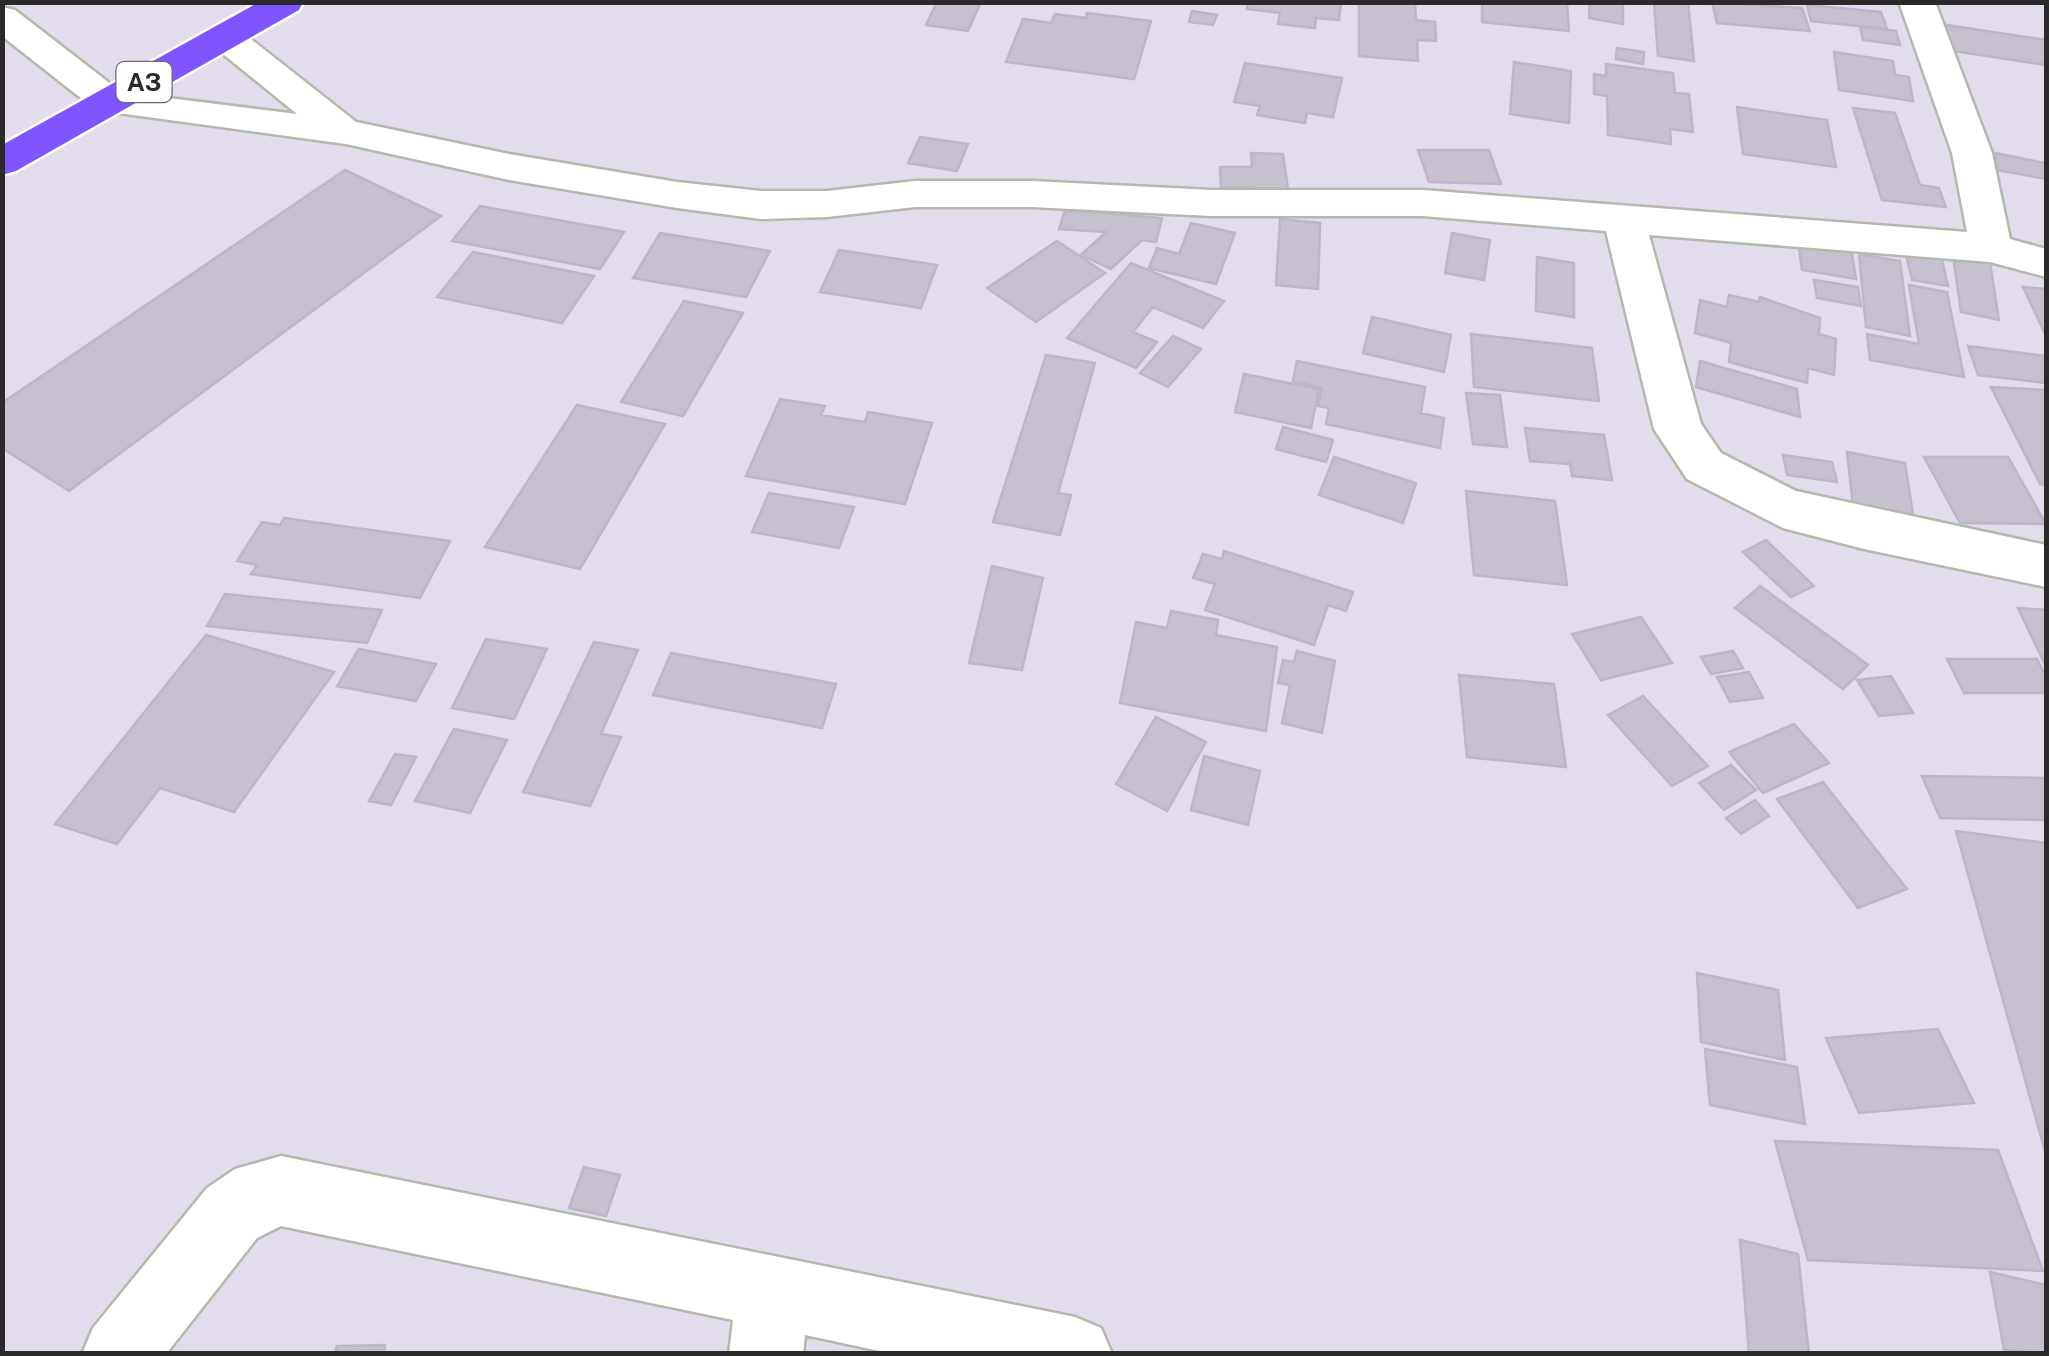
<svg xmlns="http://www.w3.org/2000/svg" width="2049" height="1356" font-family="'Public Sans',sans-serif">
<style>
.building{fill:#c7c0ce;stroke:#beb5c8;stroke-width:2.5}
.lines{fill:none;stroke-linecap:round;stroke-linejoin:round}
.street-casing{stroke:#b2baac;stroke-width:5}
.highway-casing{stroke:#fff;stroke-width:5}
.street{fill:#fff;fill-rule:evenodd}
.highway{fill:#8054ff;fill-rule:evenodd}
.labels{text-anchor:middle;dominant-baseline:central;stroke-width:8;stroke-linejoin:round;paint-order:stroke}
.shield{fill:#fff;stroke:#6a6a6a;stroke-width:2.5}
.shield-label{font-size:25px;font-weight:bold;fill:#2a2a2a}
</style>
<rect width="100%" height="100%" fill="#e2dcec"/>
<!-- building -->
<path class="building" d="M937 2H981L968 31 926 25Z
M1248 2H1341L1339 20 1316 18 1315 28 1278 24 1280 13 1247 9Z
M1359 2 1415 4 1416 20 1435 22 1436 41 1417 40 1418 61 1359 56Z
M1482 2 1567 3 1569 31 1482 22Z
M1590 2 1623 3V24L1589 18Z
M1654 2H1688L1694 61 1658 56Z
M1712 2 1802 8 1810 31 1717 23Z
M1807 5 1881 12 1887 29 1811 21Z
M1192 11 1217 15 1213 25 1189 22Z
M1087 13 1151 21 1134 79 1006 62 1023 19 1051 23 1055 14 1086 18Z
M1934 23 2046 40V65L1940 49Z
M1860 27 1896 31 1900 45 1863 40Z
M1617 48 1644 52 1643 64 1616 59Z
M1834 52 1893 61 1895 75 1909 77 1913 101 1839 90Z
M1514 62 1571 71 1569 123 1510 114Z
M1245 63 1342 78 1333 117 1307 113 1305 123 1257 115 1260 106 1234 102Z
M1606 64 1673 73 1675 93 1689 94 1693 132 1670 129 1671 144 1608 135 1607 96 1594 94V74L1606 76Z
M1737 107 1827 120 1836 167 1743 154Z
M1853 108 1895 113 1920 185 1939 188 1946 207 1882 200Z
M920 137 968 144 957 171 908 163Z
M1418 150H1489L1501 184 1429 182Z
M1251 153 1283 154 1288 189 1221 187 1220 167H1252Z
M1995 153 2045 163 2046 179 1997 170Z
M345 170 441 216 69 491 2 448V403Z
M480 206 624 232 600 269 452 241Z
M1065 210 1162 218 1156 242 1142 240 1111 269 1081 255 1106 232 1059 229Z
M1280 219 1320 223 1318 289 1276 285Z
M1191 223 1235 233 1216 284 1149 268 1157 248 1179 254Z
M660 233 770 251 746 297 633 278Z
M1452 233 1490 240 1484 280 1445 273Z
M1797 234 1850 242 1856 279 1802 270Z
M1057 241 1105 273 1036 322 987 288Z
M1904 246 1940 252 1948 286 1912 280Z
M839 250 937 265 921 308 820 292Z
M473 252 594 276 562 323 437 297Z
M1859 254 1900 261 1910 336 1866 327Z
M1953 256 1990 263 1999 320 1961 312Z
M1537 257 1574 263V317L1536 311Z
M1131 263 1224 301 1203 328 1153 307 1133 332 1157 342 1136 368 1067 338Z
M1814 280 1858 287 1861 306 1817 298Z
M1909 285 1947 292 1964 377 1870 360 1867 334 1919 344Z
M2023 287 2046 289V336Z
M1729 295 1759 302 1760 297 1820 318 1819 334 1836 339 1834 375 1808 368 1807 383 1729 362 1731 343 1695 333 1700 300 1727 307Z
M684 301 743 313 683 416 621 402Z
M1372 317 1451 335 1444 372 1363 353Z
M1471 334 1592 348 1599 401 1474 387Z
M1173 336 1201 349 1168 387 1140 373Z
M1968 346 2046 356V383L1978 375Z
M1046 355 1095 363 1058 493 1071 495 1060 535 993 522Z
M1297 361 1425 387 1421 413 1444 418 1440 448 1326 424 1329 408 1318 406 1322 388 1293 381Z
M1700 361 1797 389 1800 417 1696 387Z
M1244 374 1319 389 1311 428 1235 412Z
M1991 387 2046 390V485L2040 484Z
M1466 393 1500 395 1507 447 1473 444Z
M780 399 825 406 821 415 865 422 868 412 932 423 905 504 746 476Z
M577 405 665 424 580 569 485 547Z
M1283 427 1333 440 1326 462 1276 449Z
M1525 428 1604 435 1612 480 1572 476 1570 464 1530 461Z
M1847 452 1905 463 1915 527 1854 515Z
M1783 455 1832 462 1837 482 1787 475Z
M1334 457 1416 483 1403 523 1319 495Z
M1924 457H2008L2046 524 1960 523Z
M1466 491 1555 501 1567 585 1474 575Z
M769 493 854 507 839 548 752 532Z
M284 518 450 541 420 598 251 574 257 565 237 561 262 522 280 525Z
M1766 540 1814 586 1791 597 1743 552Z
M1224 551 1353 592 1346 611 1328 605 1314 645 1205 610 1215 584 1193 578 1203 554 1222 559Z
M992 566 1043 578 1022 670 969 663Z
M1760 586 1868 665 1843 689 1735 608Z
M225 594 382 610 367 643 207 626Z
M2018 608 2046 610V667Z
M1171 611 1218 620 1216 635 1277 647 1266 731 1120 703 1136 622 1167 628Z
M1641 617 1672 663 1601 680 1572 634Z
M206 635 334 672 234 812 160 788 117 844 55 824Z
M486 639 547 649 514 719 452 708Z
M594 642 638 650 601 734 621 737 590 806 523 792Z
M359 649 436 664 416 701 337 686Z
M1297 651 1335 661 1322 733 1282 723 1290 685 1278 683 1283 660 1294 662Z
M1733 651 1743 668 1711 674 1701 657Z
M671 653 836 684 822 728 653 695Z
M1947 659H2037L2046 677V693H1964Z
M1749 672 1763 698 1730 702 1717 677Z
M1459 675 1554 684 1566 767 1467 757Z
M1891 676 1913 713 1879 716 1857 680Z
M1643 696 1708 766 1672 786 1608 715Z
M1156 717 1206 742 1167 811 1116 784Z
M1794 724 1829 763 1763 793 1729 752Z
M454 729 507 740 470 813 415 801Z
M395 754 416 757 391 805 369 801Z
M1204 756 1260 771 1248 825 1191 810Z
M1731 765 1756 790 1724 810 1699 783Z
M1922 776 2046 778V820L1940 818Z
M1823 782 1907 889 1858 908 1777 799Z
M1755 800 1769 816 1741 834 1726 818Z
M1956 831 2046 843V1155Z
M1697 973 1778 990 1785 1060 1701 1042Z
M1938 1029 1974 1103 1859 1113 1826 1038Z
M1705 1049 1797 1067 1805 1124 1710 1105Z
M1775 1141 1998 1150 2043 1271 1808 1260Z
M584 1167 620 1175 606 1216 569 1208Z
M1740 1240 1798 1254 1809 1354H1749Z
M1990 1272 2046 1285V1354L2004 1350Z
M385 1345 384 1354H335L337 1346Z"/>
<g class="lines">
<!-- street casing -->
<g class="street-casing">
<path id="street" d="M1899 2H1935L1992 153 2010 239 2046 249V277L1990 262 1649 235 1701 424 1721 453 1796 491 2046 545V587L1864 549 1783 528 1687 479 1654 429 1606 231 1423 216H1211L1032 207H915L827 217 761 219 677 208 509 180 346 144 96 110 2 36V7L15 10 121 92 297 114 212 45 207 37 212 29 225 26 238 29 356 122 509 154 677 182 761 191H827L915 181H1032L1211 190H1423L1967 232 1952 153Z
M281 1156 1075 1317 1101 1328 1112 1354H894L805 1335 803 1354H729L733 1320 281 1226 257 1238 166 1354H82L93 1328 207 1188 235 1169Z"/>
</g>
<!-- highway casing -->
<g class="highway-casing">
<path id="highway" d="M259 2H303L299 10 16 171 2 175V145Z"/>
</g>
<!-- street -->
<use href="#street" class="street"/>
<!-- highway -->
<use href="#highway" class="highway"/>
</g>
<g class="labels">
<!-- shield labels -->
<rect class="shield" x="116.5" y="62" width="55" height="40" rx="8"/>
<g class="shield-label">
<text x="144" y="82">A3</text>
</g>
</g>
<!-- border -->
<rect width="2049" height="1356" fill="none" stroke="#2a2a2a" stroke-width="10"/>
</svg>
